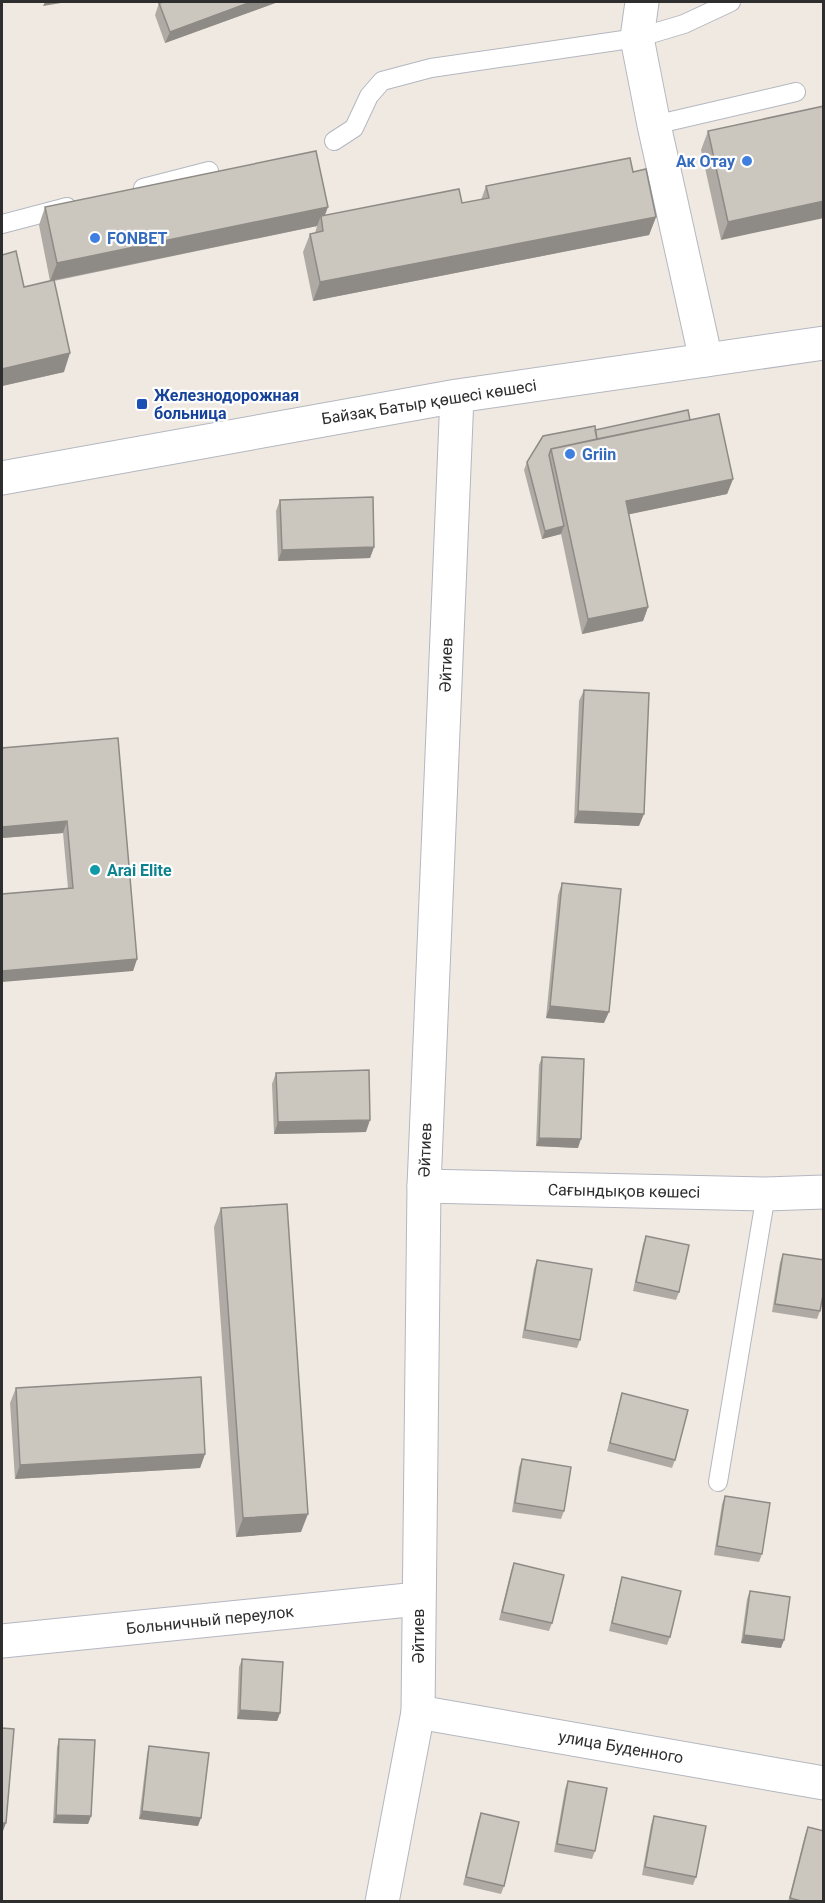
<svg xmlns="http://www.w3.org/2000/svg" width="825" height="1903" font-family="Roboto,sans-serif">
<style>
.lines{fill:none;stroke-linecap:round;stroke-linejoin:round}
.lane-casing{stroke:#b4b7c1;stroke-width:20}
.street-casing{stroke:#b4b7c1;stroke-width:35}
.secondary-casing{stroke:#b4b7c1;stroke-width:35}
.lane{stroke:#fff;stroke-width:18}
.street{stroke:#fff;stroke-width:33}
.secondary{stroke:#fff;stroke-width:33}
.wall{fill:#afaba4}
.shaded-wall{fill:#8e8b86}
.building{fill:#cbc7bf;stroke:#8e8b86;stroke-width:1.5}
.shop-dot{fill:#3f7fe0;stroke:#fff;stroke-width:2}
.transit-dot{fill:#1a4fb4;stroke:#fff;stroke-width:2}
.culture-dot{fill:#0f9aa8;stroke:#fff;stroke-width:2}
.labels{text-anchor:middle;dominant-baseline:central;stroke-width:4.5;stroke-linejoin:round;paint-order:stroke}
.shop-label{font-size:16px;font-weight:bold;fill:#366cbe;stroke:#fff;text-anchor:start}
.transit-label{font-size:16px;font-weight:bold;fill:#164399;stroke:#fff;text-anchor:start}
.street-label{font-size:16px;fill:#2e2e2e;stroke:#fff}
.culture-label{font-size:16px;font-weight:bold;fill:#0d838f;stroke:#fff;text-anchor:start}
</style>
<rect width="100%" height="100%" fill="#efe9e1"/>
<g class="lines">
<!-- lane casing -->
<g class="lane-casing">
<path id="lane" d="M654 125 796 92
M334 141 354 128 369 96 382 81 431 68 637 38 684 24 731 2
M143 188 209 171
M2 224 67 207
M718 1482 766 1194"/>
</g>
<!-- street casing -->
<g class="street-casing">
<path id="street" d="M642 2 637 38 654 125 706 360
M424 1186 766 1194 824 1192
M2 1641 418 1599
M418 1712 824 1783"/>
</g>
<!-- secondary casing -->
<g class="secondary-casing">
<path id="secondary" d="M2 478 457 396 824 343
M382 1902 418 1712 424 1186 457 396"/>
</g>
<!-- lane -->
<use href="#lane" class="lane"/>
<!-- street -->
<use href="#street" class="street"/>
<!-- secondary -->
<use href="#secondary" class="secondary"/>
</g>
<!-- wall -->
<path class="wall" d="M278 2 165 43 155 15 159 3Z
M824 106 721 240 701 150 708 131Z
M633 172 656 217 649 235 313 301 303 252 310 234 315 233 317 226 54 281 64 372 2 386V255L24 287 50 281 39 225 45 207 325 215 462 203 481 200 486 186Z
M690 420 733 479 727 494 629 514 648 607 643 621 582 634 561 534 542 539 524 470 527 462 543 436Z
M280 500 374 547 370 558 278 561 276 511Z
M584 690 639 826 574 823 579 701Z
M118 738 137 959 133 971 68 888 63 833 2 838Z
M562 883 604 1023 546 1018 558 895Z
M542 1057 578 1148 536 1146 539 1065Z
M276 1073 366 1132 274 1134 272 1084Z
M221 1208 301 1532 236 1537 214 1227Z
M646 1236 679 1292 676 1300 633 1291 643 1244Z
M783 1254 820 1311 817 1319 772 1312 780 1262Z
M537 1260 580 1340 577 1348 522 1338 534 1268Z
M16 1388 205 1454 200 1468 15 1479 10 1403Z
M622 1393 675 1460 672 1468 607 1451Z
M522 1459 564 1511 561 1519 512 1512 519 1467Z
M725 1496 762 1554 759 1562 714 1555 722 1504Z
M514 1563 552 1623 549 1631 499 1620 511 1571Z
M622 1577 670 1637 667 1645 609 1631 620 1585Z
M750 1591 781 1648 741 1643 747 1599Z
M242 1659 280 1713 277 1721 237 1719 239 1667Z
M59 1739 91 1816 88 1824 53 1823 57 1747Z
M149 1746 198 1826 139 1819 147 1754Z
M568 1781 595 1851 592 1859 554 1852 565 1789Z
M481 1813 504 1886 501 1894 463 1885 478 1821Z
M654 1816 696 1877 693 1885 642 1875 651 1825Z
M808 1827 824 1902H788L805 1835Z"/>
<!-- shaded-wall -->
<path class="shaded-wall" d="M45 2H67L43 6Z
M251 2H278L165 43 170 32Z
M824 201V218L721 240 728 222Z
M328 207 322 223 321 216 317 226 50 281 57 263Z
M656 217 649 235 313 301 320 282Z
M70 353 64 372 2 386V369Z
M733 479 727 494 621 516 626 501Z
M564 526 561 534 542 539 545 531Z
M374 547 370 558 278 561 282 550Z
M648 607 643 621 582 634 588 619Z
M578 811 644 814 639 826 574 823Z
M67 821 63 833 2 838V827Z
M137 959 133 971 2 982V971Z
M550 1006 609 1012 604 1023 546 1018Z
M370 1120 366 1132 274 1134 278 1122Z
M539 1138 581 1139 578 1148 536 1146Z
M205 1454 200 1468 15 1479 20 1465Z
M308 1514 301 1532 236 1537 243 1518Z
M744 1635 784 1640 781 1648 741 1643Z
M240 1710 280 1713 277 1721 237 1719Z
M142 1811 201 1818 198 1826 139 1819Z
M56 1815 91 1816 88 1824 53 1823Z
M2 1823H6L3 1831H2Z"/>
<!-- building -->
<path class="building" d="M164 2H251L170 32 159 3Z
M824 106V201L728 222 708 131Z
M316 151 328 207 57 263 45 207Z
M630 158 633 172 646 169 656 217 320 282 310 234 323 231 321 216 459 189 462 203 489 198 486 186Z
M16 251 24 287 54 280 70 353 2 369V255Z
M688 410 690 420 597 439 595 430Z
M719 414 733 479 626 501 648 607 588 619 551 449Z
M595 426 597 439 551 449 549 455 564 526 545 531 527 462 543 436Z
M373 497 374 547 282 550 280 500Z
M584 690 649 693 644 814 578 811Z
M118 738 137 959 2 971V894L73 888 67 821 2 827V748Z
M562 883 621 889 609 1012 550 1006Z
M542 1057 584 1059 581 1139 539 1138Z
M369 1070 370 1120 278 1122 276 1073Z
M287 1204 308 1514 243 1518 221 1208Z
M646 1236 689 1245 679 1292 636 1282Z
M783 1254 824 1260V1290L820 1311 775 1304Z
M537 1260 592 1269 580 1340 525 1330Z
M201 1377 205 1454 20 1465 16 1388Z
M622 1393 688 1410 675 1460 610 1443Z
M522 1459 571 1467 564 1511 515 1503Z
M725 1496 770 1503 762 1554 717 1546Z
M514 1563 564 1575 552 1623 502 1612Z
M622 1577 681 1591 670 1637 612 1623Z
M750 1591 790 1597 784 1640 744 1635Z
M242 1659 283 1662 280 1713 240 1710Z
M2 1728 14 1729 6 1823H2Z
M59 1739 95 1740 91 1816 56 1815Z
M149 1746 209 1753 201 1818 142 1811Z
M568 1781 607 1788 595 1851 557 1844Z
M481 1813 519 1822 504 1886 466 1877Z
M654 1816 706 1826 696 1877 645 1867Z
M808 1827 824 1831V1902H805L790 1898Z"/>
<!-- markers -->
<g class="shop-dot">
<circle cx="747" cy="161" r="6"/>
<circle cx="95" cy="238" r="6"/>
<circle cx="570" cy="454" r="6"/>
</g>
<rect class="transit-dot" x="136" y="398" width="12" height="12" rx="3"/>
<circle class="culture-dot" cx="95" cy="870" r="6"/>
<g class="labels">
<!-- shop labels -->
<g class="shop-label">
<text x="735" y="161" text-anchor="end">Ак Отау</text>
<text x="107" y="238">FONBET</text>
<text x="582" y="454">Griin</text>
</g>
<!-- transit labels -->
<g class="transit-label">
<text x="154" y="395">Железнодорожная<tspan x="154" dy="18">больница</tspan></text>
</g>
<!-- street labels -->
<g class="street-label">
<text transform="translate(429 402) rotate(-9)">Байзақ Батыр қөшесі көшесі</text>
<text transform="translate(446 665) rotate(-88)">Әйтиев</text>
<text transform="translate(425 1150) rotate(-88)">Әйтиев</text>
<text transform="translate(624 1191) rotate(1)">Сағындықов көшесі</text>
<text transform="translate(210 1620) rotate(-6)">Больничный переулок</text>
<text transform="translate(418 1636) rotate(-90)">Әйтиев</text>
<text transform="translate(621 1747) rotate(10)">улица Буденного</text>
</g>
<!-- culture labels -->
<g class="culture-label">
<text x="107" y="870">Arai Elite</text>
</g>
</g>
<!-- border -->
<rect width="825" height="1903" fill="none" stroke="#2e2e2e" stroke-width="6"/>
</svg>
